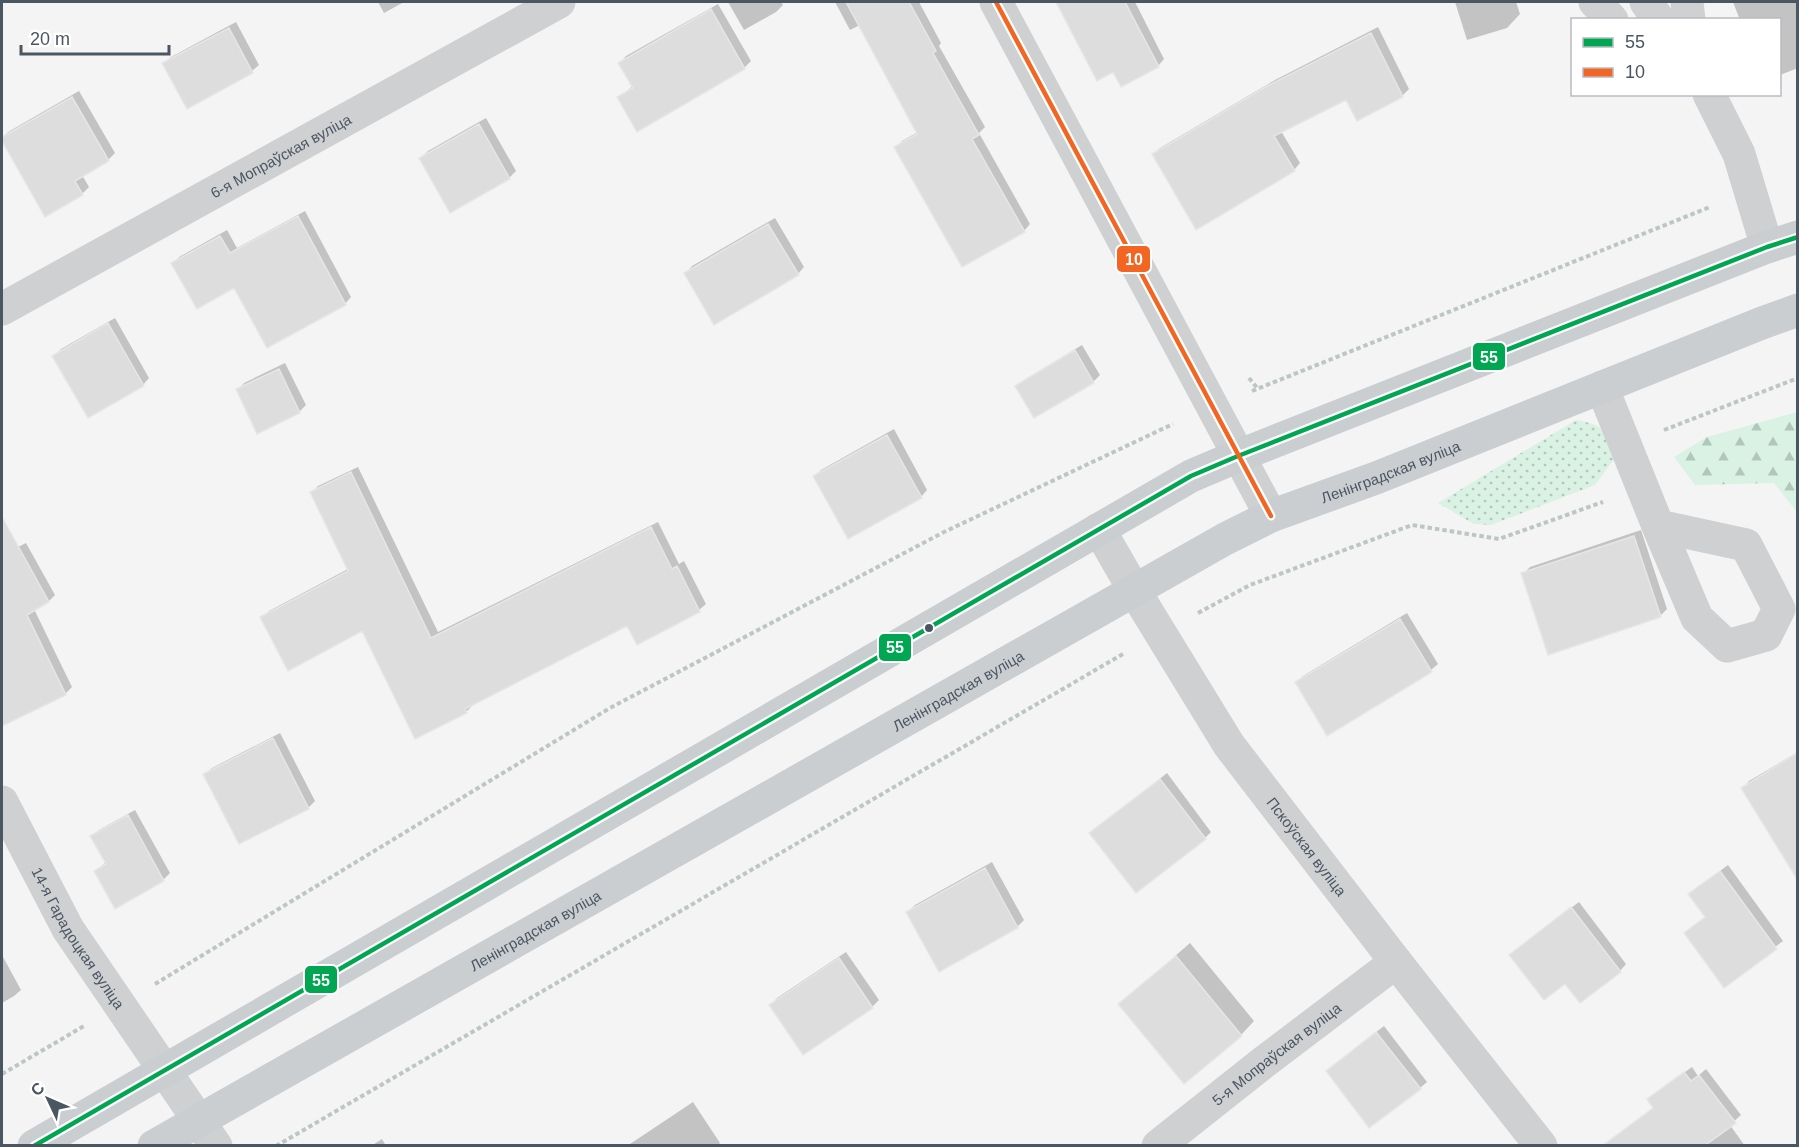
<svg xmlns="http://www.w3.org/2000/svg" width="1799" height="1147" font-family="Arial,sans-serif">
<style>
.grass{fill:url(#grass-dots)}
.forest{fill:url(#forest-firs)}
.shadow{fill:#0003}
.building{fill:#ddddde;stroke:#e5e6e7;stroke-width:1.5}
.lines{fill:none;stroke-linecap:round;stroke-linejoin:round}
.path{stroke:#bcc7c4;stroke-width:4;stroke-dasharray:4.5 3;stroke-linecap:butt}
.minor{stroke:#ced0d2;stroke-width:33}
.major{stroke:#caced1;stroke-width:33}
.bus-1-casing{stroke:#fff;stroke-width:9}
.bus-2-casing{stroke:#fff;stroke-width:9}
.bus-1{stroke:#00a651;stroke-width:4.5}
.bus-2{stroke:#f26522;stroke-width:4.5}
.bus-dot{fill:#4a5661;stroke:#fff;stroke-width:2}
.labels{text-anchor:middle;dominant-baseline:central;stroke-width:4.5;stroke-linejoin:round;paint-order:stroke}
.street-label{font-size:15px;fill:#4a5661;stroke:#fff}
.line-badge{stroke:#fff;stroke-width:2}
.badge-label{font-size:16px;text-anchor:middle;font-weight:bold;fill:#fff}
</style>
<defs>
<pattern id="grass-dots" width="8" height="8" patternUnits="userSpaceOnUse" patternTransform="scale(1.5)"><rect width="8" height="8" fill="#d9f2e3"/><path d="M2 2h.1M6 6h.1" fill="none" stroke="#b2c7bb" stroke-width="1.8" stroke-linecap="round"/></pattern>
<pattern id="forest-firs" width="22" height="20" patternUnits="userSpaceOnUse" patternTransform="scale(1.5)"><rect width="22" height="20" fill="#d9f2e3"/><path d="M5 1l3.5 6h-7zM16 11l3.5 6h-7z" fill="#b2c7bb"/></pattern>
</defs>
<rect width="100%" height="100%" fill="#f4f4f4"/>
<!-- grass -->
<path class="grass" d="M1576 420C1605 425 1607 431 1615 458L1595 485 1491 525 1474 524 1438 503Z"/>
<!-- forest -->
<path class="forest" d="M1797 412V512L1774 483 1695 485 1674 457 1707 437Z"/>
<!-- shadow -->
<path class="shadow" d="M378 2H404L384 13Z
M728 2H781L783 5 776 12 744 30Z
M835 2H919L941 43 939 46 985 127 979 133 1030 224 1024 231 896 148 902 141 918 132 860 25 850 30Z
M1058 2H1135L1164 59 1158 66 1114 70 1098 79Z
M1455 2H1516L1520 14 1507 28 1467 40Z
M1733 2H1798V68L1780 75V20H1740Z
M718 4 751 61 744 68 619 97 633 86 620 63 626 56Z
M236 22 259 65 252 71 188 107 164 63 171 57Z
M1378 27 1409 89 1402 96 1347 98 1281 131 1300 163 1294 170 1153 154 1160 148 1275 80Z
M79 91 115 153 108 160 82 175 89 187 82 194 45 215 2 139 8 132Z
M486 118 516 171 509 178 421 158 428 151Z
M305 211 351 297 345 304 235 286 173 264 179 257 227 230 237 248Z
M775 218 804 267 798 274 686 273 692 266Z
M115 318 149 378 143 385 54 356 61 349Z
M1082 345 1100 375 1093 382 1017 386 1024 380Z
M285 363 306 405 299 412 238 390 244 383Z
M894 429 927 490 921 497 815 476 821 470Z
M358 467 438 632 658 522 679 564 684 561 706 604 699 610 638 643 628 624 473 705 466 712 363 629 262 618 269 611 348 569 312 493 318 486Z
M2 517 18 547 26 543 55 595 49 601 34 609 72 687 65 694 5 722 2 715Z
M1641 530 1667 609 1660 616 1523 574 1530 567Z
M1407 613 1438 664 1431 670 1327 734 1297 682 1303 676Z
M280 733 315 801 308 808 205 774 212 768Z
M1798 752V835L1779 847 1743 788 1749 781Z
M1167 773 1211 832 1205 838 1091 833Z
M135 810 170 873 163 880 115 907 96 871 106 862 92 837 99 830Z
M992 862 1024 920 1017 927 940 970 908 912 915 905Z
M1728 865 1783 941 1724 986 1686 933 1706 916 1697 888Z
M1579 902 1626 964 1620 971 1566 981 1518 948Z
M1190 943 1254 1021 1241 1035 1120 1004Z
M846 952 879 1000 872 1007 771 1005 777 998Z
M2 955 21 990 14 996 2 1003Z
M1384 1026 1427 1082 1420 1088 1334 1065Z
M1692 1067 1698 1076 1706 1069 1741 1115 1730 1125 1745 1146H1641L1628 1128 1655 1107 1649 1099 1656 1093Z
M693 1102 720 1143 717 1146H627Z
M382 1139 386 1146H371Z"/>
<!-- building -->
<path class="building" d="M846 2H909L936 51 933 53 979 135 972 139 1025 232 962 267 894 147 917 134Z
M1056 2H1125L1159 67 1121 87 1113 72 1097 81Z
M711 9 745 69 637 132 617 97 633 88 618 63Z
M229 28 253 73 187 109 162 63Z
M1371 33 1403 97 1357 121 1346 100 1274 136 1295 171 1196 230 1152 154 1267 86Z
M72 97 109 161 75 181 83 195 45 217 2 141V137Z
M479 124 510 179 450 213 419 158Z
M298 216 346 305 267 348 234 288 197 309 171 263 220 236 230 253Z
M768 224 799 275 714 325 684 273Z
M108 323 144 386 88 418 52 356Z
M1075 350 1094 383 1034 418 1015 386Z
M279 369 300 413 257 434 236 389Z
M887 435 922 498 848 539 813 476Z
M351 472 431 638 651 527 672 569 677 566 700 612 637 645 627 626 465 709 467 713 415 739 362 631 288 671 260 617 348 571 310 492Z
M2 517 49 602 27 615 66 695 2 726Z
M1634 536 1661 617 1548 655 1521 573Z
M1400 619 1432 672 1327 736 1295 682Z
M273 738 309 809 239 844 203 774Z
M1797 753V879L1741 788Z
M1160 779 1206 839 1136 893 1089 833Z
M128 815 164 881 115 909 94 871 106 864 90 836Z
M985 868 1018 928 939 972 906 912Z
M1720 871 1777 949 1724 988 1684 933 1705 917 1688 894Z
M1571 907 1621 972 1580 1003 1565 984 1544 1000 1509 955Z
M1176 956 1242 1036 1184 1084 1118 1004Z
M839 958 873 1008 803 1055 769 1005Z
M1376 1032 1421 1089 1369 1128 1326 1071Z
M1684 1072 1691 1081 1699 1075 1736 1123 1704 1146H1602L1653 1108 1647 1099Z"/>
<g class="lines">
<!-- path -->
<path class="path" d="M1249 378 1258 389
M1252 391 1710 207
M1664 430 1798 378
M1198 613 1250 585 1412 525 1499 539 1603 502
M155 984 610 708 944 532 1173 424
M2 1074 84 1026
M276 1146 1123 654"/>
<!-- minor -->
<g class="minor">
<path d="M996 2 1271 516"/>
<path d="M1595 2 1612 20"/>
<path d="M1646 2 1659 20"/>
<path d="M1687 2 1689 20"/>
<path d="M1709 94 1739 154 1767 247"/>
<path id="s1" d="M2 309 559 2"/>
<path d="M1602 387 1658 526 1697 618 1727 646 1766 635 1779 609 1746 545 1658 526"/>
<path id="s2" d="M1099 529 1134 590 1229 745 1396 962 1541 1146"/>
<path id="s3" d="M2 802 68 929 216 1146"/>
<path id="s4" d="M1158 1146 1264 1062 1396 962"/>
</g>
<!-- major -->
<g class="major">
<path d="M34 1146 1191 476 1238 456 1767 247 1798 237"/>
<path id="s5" d="M154 1146 1225 539 1271 516 1376 478 1762 323 1798 310"/>
</g>
<!-- bus-1 casing -->
<g class="bus-1-casing">
<path id="bus-1" d="M34 1146 1191 476 1238 456 1767 247 1798 237"/>
</g>
<!-- bus-2 casing -->
<g class="bus-2-casing">
<path id="bus-2" d="M996 2 1271 516"/>
</g>
<!-- bus-1 -->
<use href="#bus-1" class="bus-1"/>
<!-- bus-2 -->
<use href="#bus-2" class="bus-2"/>
</g>
<!-- markers -->
<circle class="bus-dot" cx="929" cy="628" r="5"/>
<g class="labels">
<!-- street labels -->
<g class="street-label">
<text stroke="none"><textPath href="#s1" startOffset="318">6-я Мопраўская вуліца</textPath></text>
<text stroke="none"><textPath href="#s5" startOffset="1410">Ленінградская вуліца</textPath></text>
<text stroke="none"><textPath href="#s5" startOffset="924">Ленінградская вуліца</textPath></text>
<text stroke="none"><textPath href="#s2" startOffset="380">Пскоўская вуліца</textPath></text>
<text stroke="none"><textPath href="#s5" startOffset="438">Ленінградская вуліца</textPath></text>
<text stroke="none"><textPath href="#s3" startOffset="156">14-я Гарадоцкая вуліца</textPath></text>
<text stroke="none"><textPath href="#s4" startOffset="150">5-я Мопраўская вуліца</textPath></text>
</g>
</g>
<g class="line-badge">
<rect x="1116" y="245" width="35" height="28" rx="6" fill="#f26522"/>
<rect x="1472" y="342" width="34" height="29" rx="6" fill="#00a651"/>
<rect x="878" y="633" width="34" height="29" rx="6" fill="#00a651"/>
<rect x="304" y="965" width="34" height="29" rx="6" fill="#00a651"/>
</g>
<g class="badge-label">
<text x="1134" y="265">10</text>
<text x="1489" y="363">55</text>
<text x="895" y="653">55</text>
<text x="321" y="986">55</text>
</g>
<!-- border -->
<rect width="1799" height="1147" fill="none" stroke="#4a5661" stroke-width="6"/>
<!-- legend -->
<rect x="1571" y="18" width="210" height="78" fill="#ffffff" stroke="#b7bbc0" stroke-width="1.5"/>
<rect x="1583" y="38" width="30" height="9" fill="#00a651" stroke="#b7bbc0" stroke-width="1.5"/>
<text x="1625" y="48" font-size="18" fill="#4a5661">55</text>
<rect x="1583" y="68" width="30" height="9" fill="#f26522" stroke="#b7bbc0" stroke-width="1.5"/>
<text x="1625" y="78" font-size="18" fill="#4a5661">10</text>
<!-- north arrow -->
<g transform="translate(48 1099) rotate(314)" stroke="#ffffff" stroke-width="4.5" paint-order="stroke">
<path d="M0-4.5L10 22L0 15L-10 22Z" fill="#4a5661"/>
<text y="-9" font-size="16" font-weight="bold" text-anchor="middle" fill="#4a5661">С</text>
</g>
<!-- scale -->
<path d="M21 45v9h148v-9" fill="none" stroke="#4a5661" stroke-width="3"/>
<text x="30" y="45" font-size="18" fill="#4a5661" stroke="#ffffff" stroke-width="4.5" paint-order="stroke">20 m</text>
</svg>
